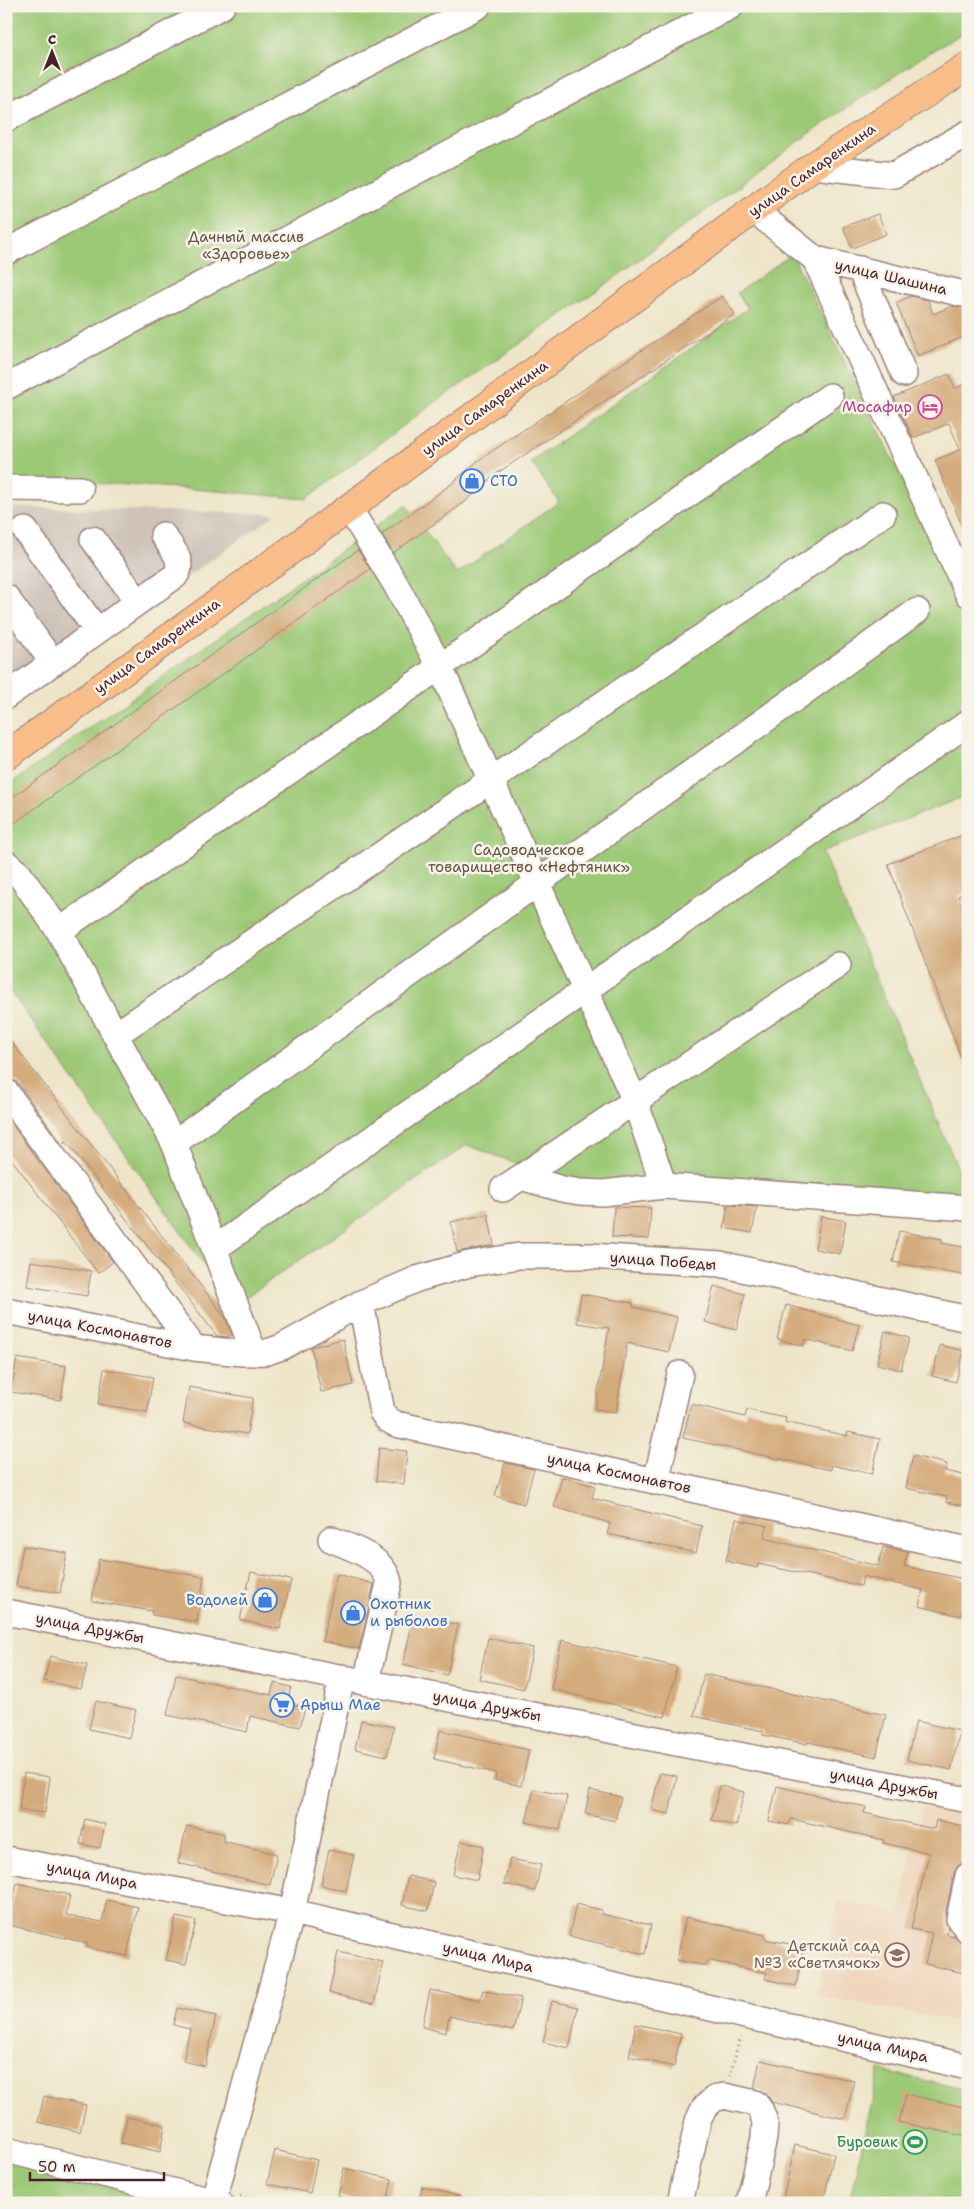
<svg xmlns="http://www.w3.org/2000/svg" width="974" height="2209" font-family="'Shantell Sans',sans-serif">
<style>
.built{fill:#f0d6bc}
.industrial{fill:#cec2b9}
.green{fill:#9cc976;stroke:#737450}
.building{fill:#d4ab7b}
.lines{fill:none;stroke-linecap:round;stroke-linejoin:round}
.minor-casing{stroke:#9c827a;stroke-width:28}
.major-casing{stroke:#9c827a;stroke-width:30}
.path{stroke:#9c827a;stroke-width:3;stroke-dasharray:1 4;stroke-linecap:butt}
.minor{stroke:#fff;stroke-width:25}
.major{stroke:#f8bd89;stroke-width:28}
.labels{text-anchor:middle;dominant-baseline:central;stroke-width:5;stroke-linejoin:round;paint-order:stroke}
.street-label{font-size:15px;fill:#4a1f2b;stroke:#f7f3e8}
.park-label{font-size:15px;fill:#635242;stroke:#f7f3e8}
.hotel-label{font-size:15px;fill:#b23c85;stroke:#f7f3e8;text-anchor:end}
.shop-label{font-size:15px;fill:#366cbe;stroke:#f7f3e8;text-anchor:start}
.education-label{font-size:15px;fill:#785e54;stroke:#f7f3e8;text-anchor:end}
.leisure-label{font-size:15px;fill:#27864d;stroke:#f7f3e8;text-anchor:end}
</style>
<rect width="100%" height="100%" fill="#f7f3e8"/>
<filter id="ink" filterUnits="userSpaceOnUse"><feTurbulence type="fractalNoise" baseFrequency=".02" numOctaves="2"/><feDisplacementMap in="SourceGraphic" scale="10" xChannelSelector="R" yChannelSelector="G"/><feConvolveMatrix kernelMatrix="1 2 1 2 8 2 1 2 1" color-interpolation-filters="sRGB"/></filter>
<filter id="wash" filterUnits="userSpaceOnUse"><feTurbulence type="fractalNoise" baseFrequency=".0096" numOctaves="4" result="noise"/><feDisplacementMap in="SourceGraphic" scale="20" xChannelSelector="R" yChannelSelector="G"/><feGaussianBlur stdDeviation="1.12" result="paint"/><feColorMatrix in="noise" values="0 0 0 0 0 0 0 0 0 0 0 0 0 0 0 0 0 1.4 0 .05"/><feComposite in="paint" operator="in"/></filter>
<g filter="url(#wash)">
<rect width="100%" height="100%" fill="#eee5c8"/>
<!-- built -->
<path class="built" d="M923 1807 968 1817V2024L816 1995 838 1900 899 1914Z"/>
<!-- industrial -->
<path class="industrial" d="M6 507 276 514 6 705Z"/>
<!-- green -->
<path class="green" d="M6 6H968V30L924 56 817 128 609 282 430 406 306 499C206 489 107 482 6 481Z
M792 254 968 615V795L822 852 968 1192V1199L647 1174 575 1185 467 1145 233 1306 6 985V787L406 505 457 574 559 502 531 462 748 308 737 293Z
M879 2070 968 2090V2203H888L851 2194Z
M6 2152 208 2203H141L122 2197 116 2203H6Z"/>
<g id="blocks">
<!-- building -->
<path class="building" d="M878 214 886 234 852 248 843 227Z
M722 296 735 314 493 476 465 502 393 553 382 534 450 485 479 460Z
M911 296 928 300 933 314 952 306 968 309V335L918 356 896 303Z
M949 374 955 388 968 383 967 538 935 460 960 450 949 423 913 438 894 397Z
M358 550 370 569 6 829V802Z
M968 833V892L958 896 968 921 966 1071 888 864Z
M6 1035 225 1317 232 1335 229 1337 217 1336 66 1141 62 1144 18 1083 12 1079 6 1078Z
M6 1117 113 1262 98 1273 6 1152Z
M728 1205 757 1207 752 1233 724 1228Z
M614 1207 651 1208 649 1239 612 1237Z
M488 1214 494 1245 457 1252 451 1222Z
M821 1216 846 1221 840 1254 815 1249Z
M899 1231 942 1239V1243L968 1248V1276L893 1262Z
M31 1261 91 1271 87 1296 27 1286Z
M714 1286 745 1294 736 1330 705 1322Z
M581 1294 633 1303V1307L677 1317 669 1352 627 1343 616 1412 595 1409 609 1328 577 1323Z
M786 1305 859 1325 852 1351 805 1339 803 1346 777 1339Z
M885 1331 909 1338 901 1370 877 1364Z
M343 1339 353 1385 321 1392 311 1347Z
M940 1345 964 1351 956 1382 932 1376Z
M17 1358 66 1366 61 1400 11 1392Z
M104 1369 153 1377 147 1412 98 1404Z
M189 1387 253 1398 247 1434 183 1423Z
M691 1404 745 1417 747 1410 786 1418 785 1422 847 1436 848 1432 880 1439 872 1474 832 1465 831 1470 683 1438Z
M379 1448 407 1451 404 1484 376 1481Z
M913 1456 947 1464 945 1471 968 1476V1507L946 1502 947 1497 906 1488Z
M505 1463 534 1469 524 1504 495 1496Z
M562 1477 595 1486 592 1498 702 1526 696 1553 607 1534 610 1523 554 1507Z
M736 1519 767 1526 764 1538 878 1566 883 1547 908 1552 904 1566 968 1580 961 1616 919 1606 923 1590 863 1576 861 1586 758 1564 757 1568 726 1561Z
M23 1546 67 1553 60 1593 16 1586Z
M99 1559 204 1577 197 1622 152 1615V1611L92 1601Z
M251 1572 291 1580 280 1629 240 1620Z
M337 1574 374 1584 359 1649 322 1641Z
M414 1615 458 1625 447 1675 403 1664Z
M488 1638 533 1648 524 1689 479 1679Z
M562 1640 677 1667 665 1717 551 1689Z
M50 1656 87 1665 81 1689 44 1681Z
M704 1674 886 1715 876 1757 808 1742 807 1744 763 1735V1731L694 1716Z
M176 1675 271 1695 274 1683 291 1687 287 1703 305 1707 300 1727 250 1716 247 1732 167 1715Z
M96 1701 136 1710 129 1738 89 1729Z
M361 1720 394 1727 387 1756 355 1749Z
M916 1721 960 1731 951 1770 907 1760Z
M440 1730 529 1750 521 1786 495 1780 496 1773 434 1759Z
M24 1773 50 1777 45 1813 19 1810Z
M660 1773 677 1776 669 1814 651 1810Z
M720 1786 744 1792 736 1826 712 1820Z
M777 1786 866 1807 864 1813 934 1829 936 1820 968 1827V1843L963 1862 957 1867 954 1873 945 1916 948 1929 947 1934 954 1936 962 1943 968 1944V1974L925 1964 932 1933 911 1929 929 1853 883 1843 884 1840 791 1819 789 1825 769 1821Z
M534 1789 567 1796 560 1830 526 1822Z
M590 1790 621 1797 615 1821 585 1814Z
M85 1819 105 1824 100 1848 80 1844Z
M187 1826 225 1834 223 1841 277 1854 270 1885 178 1863Z
M461 1841 484 1846 477 1880 453 1875Z
M329 1850 354 1855 346 1891 321 1885Z
M510 1859 541 1865 535 1891 504 1884Z
M408 1876 434 1882 428 1911 402 1905Z
M17 1883 70 1895 66 1915 102 1922 107 1900 138 1907 127 1956 86 1947 87 1943 8 1925Z
M576 1904 602 1910 601 1914 651 1925 645 1954 569 1936Z
M176 1917 196 1921 186 1964 166 1960Z
M686 1917 765 1935V1939L804 1947 796 1986 765 1979 767 1973 707 1960 706 1966 677 1960Z
M338 1952 383 1962 374 2004 329 1993Z
M430 1990 480 2000 483 1990 521 1998 513 2031 449 2016 446 2033 422 2027Z
M552 2001 578 2007 569 2048 543 2042Z
M177 2008 216 2016 205 2066 183 2061 190 2029 173 2025Z
M636 2024 681 2034 674 2067 629 2056Z
M760 2060 854 2081 845 2119 772 2102 766 2094 754 2088Z
M906 2094 968 2108V2137L899 2122Z
M44 2096 86 2105 80 2132 38 2122Z
M127 2117 165 2125 160 2152 121 2143Z
M795 2145 834 2154 823 2203H782Z
M275 2150 317 2160 310 2193 267 2184Z
M344 2168 392 2179 387 2203H366L338 2196Z
M422 2187 463 2197 462 2203H418Z"/>
</g>
</g>
<g filter="url(#ink)">
<use href="#blocks" fill-opacity="0" stroke="#9c827a" stroke-width="1"/>
<g class="lines">
<!-- minor casing -->
<g class="minor-casing">
<path id="minor" d="M6 119 222 6
M813 166 894 175 968 133
M754 210 815 259 968 594
M6 252 478 6
M815 259 968 295
M860 269 904 374
M6 387 731 6
M6 488 80 489
M349 508 396 585 440 667 635 1101 664 1186
M25 530 97 631
M6 597 53 663
M138 602 175 576C186 561 171 548 163 535
M6 696 138 602 93 539
M6 863 19 874 59 931 174 1143
M59 931 830 396
M115 1035 883 514
M6 1092 194 1348 242 1353 267 1352 282 1347 361 1303 417 1279 469 1264 519 1256H589L720 1264 968 1319
M521 1177 562 1189 580 1192 603 1193 664 1186 968 1208
M503 1189 838 965
M214 1249 968 723
M361 1303 382 1412 387 1419 396 1424 968 1550
M6 1311 194 1348
M254 1353 174 1143 917 611
M656 1482 680 1374
M331 1539C353 1549 384 1557 389 1583L366 1682
M6 1612 968 1800
M6 1859 292 1912 968 2067
M968 1876 959 1919 968 1930
M6 2150 220 2203
M213 2203 292 1912 342 1677
M680 2203 698 2121 704 2108 714 2099 724 2096 755 2103 761 2111 765 2122 764 2138 749 2203"/>
</g>
<!-- major casing -->
<g class="major-casing">
<path id="major" d="M6 756 349 508 813 166 968 66"/>
</g>
<!-- path -->
<path class="path" d="M730 2076 740 2037
M240 2196 267 2203"/>
<!-- minor -->
<use href="#minor" class="minor"/>
<!-- major -->
<use href="#major" class="major"/>
</g>
</g>
<!-- icons -->
<defs>
<g id="hotel-ring" transform="scale(1.25)"><circle r="9.5" fill="#f7f3e8" stroke="#d1479c" stroke-width="1.5"/><path d="M-6-4.5h1.5V1H6V5H4.5V3h-9V5H-6ZM-4 0a1.8 1.8 0 1 1 3.6 0ZM.5 0V-2.5h3Q6-2.5 6 0Z" fill="#d1479c"/></g>
<g id="shop-ring" transform="scale(1.25)"><circle r="9.5" fill="#f7f3e8" stroke="#3f7fe0" stroke-width="1.5"/><path d="M-5-2.5h2.3a2.7 3.5 0 0 1 5.4 0H5L5.5 6h-11ZM-1.5-2.5h3a1.5 2.3 0 0 0-3 0Z" fill="#3f7fe0"/></g>
<g id="supermarket-ring" transform="scale(1.25)"><circle r="9.5" fill="#f7f3e8" stroke="#3f7fe0" stroke-width="1.5"/><path d="M-6-5.5h2.5l.6 2H6L4.5 2H-2.5L-4.4-4H-6ZM-1.5 3.2a1.3 1.3 0 1 0 .1 0ZM3 3.2a1.3 1.3 0 1 0 .1 0Z" fill="#3f7fe0"/></g>
<g id="school-ring" transform="scale(1.25)"><circle r="9.5" fill="#f7f3e8" stroke="#8d6e63" stroke-width="1.5"/><path d="M0-5L7-2L0 1L-7-2ZM-4 1L0 2.5L4 1V4Q0 6-4 4Z" fill="#8d6e63"/></g>
<g id="stadium-ring" transform="scale(1.25)"><circle r="9.5" fill="#f7f3e8" stroke="#2e9e5b" stroke-width="1.5"/><path d="M0-5a6.5 5 0 1 0 0 10a6.5 5 0 1 0 0-10ZM-3.5-1.8h7v3.6h-7Z" fill="#2e9e5b"/></g>
</defs>
<g fill-rule="evenodd">
<use href="#hotel-ring" x="930" y="407"/>
<use href="#shop-ring" x="472" y="481"/>
<use href="#shop-ring" x="265" y="1600"/>
<use href="#shop-ring" x="353" y="1613"/>
<use href="#supermarket-ring" x="282" y="1705"/>
<use href="#school-ring" x="897" y="1955"/>
<use href="#stadium-ring" x="915" y="2142"/>
</g>
<g class="labels">
<!-- street labels -->
<g class="street-label">
<text transform="translate(812 170) rotate(-35)">улица Самаренкина</text>
<text transform="translate(891 277) rotate(13)">улица Шашина</text>
<text transform="translate(485 408) rotate(-36)">улица Самаренкина</text>
<text transform="translate(157 646) rotate(-36)">улица Самаренкина</text>
<text transform="translate(663 1261) rotate(4)">улица Победы</text>
<text transform="translate(100 1329) rotate(11)">улица Космонавтов</text>
<text transform="translate(619 1473) rotate(12)">улица Космонавтов</text>
<text transform="translate(90 1628) rotate(11)">улица Дружбы</text>
<text transform="translate(487 1706) rotate(11)">улица Дружбы</text>
<text transform="translate(884 1784) rotate(11)">улица Дружбы</text>
<text transform="translate(92 1875) rotate(11)">улица Мира</text>
<text transform="translate(488 1957) rotate(13)">улица Мира</text>
<text transform="translate(883 2047) rotate(13)">улица Мира</text>
</g>
<!-- park labels -->
<g class="park-label">
<text x="246" y="237">Дачный массив<tspan x="246" dy="17">«Здоровье»</tspan></text>
<text x="529" y="850">Садоводческое<tspan x="529" dy="17">товарищество «Нефтяник»</tspan></text>
</g>
<!-- hotel labels -->
<g class="hotel-label">
<text x="912" y="407">Мосафир</text>
</g>
<!-- shop labels -->
<g class="shop-label">
<text x="490" y="481">СТО</text>
<text x="248" y="1600" text-anchor="end">Водолей</text>
<text x="370" y="1604">Охотник<tspan x="370" dy="17">и рыболов</tspan></text>
<text x="300" y="1705">Арыш Мае</text>
</g>
<!-- education labels -->
<g class="education-label">
<text x="880" y="1946">Детский сад<tspan x="880" dy="17">№3 «Светлячок»</tspan></text>
</g>
<!-- leisure labels -->
<g class="leisure-label">
<text x="898" y="2142">Буровик</text>
</g>
</g>
<!-- margin -->
<rect width="974" height="2209" fill="none" stroke="#f7f3e8" stroke-width="25"/>
<!-- north arrow -->
<g transform="translate(52 52)" stroke="#f7f3e8" stroke-width="4" paint-order="stroke">
<path d="M0-4L9 19L0 12L-9 19Z" fill="#4a1f2b"/>
<text y="-8" font-size="14" font-weight="bold" text-anchor="middle" fill="#4a1f2b">С</text>
</g>
<!-- scale -->
<path d="M30 2172v8h134v-8" fill="none" stroke="#4a1f2b" stroke-width="2.5"/>
<text x="38" y="2172" font-size="15" fill="#4a1f2b" stroke="#f7f3e8" stroke-width="4" paint-order="stroke">50 m</text>
</svg>
